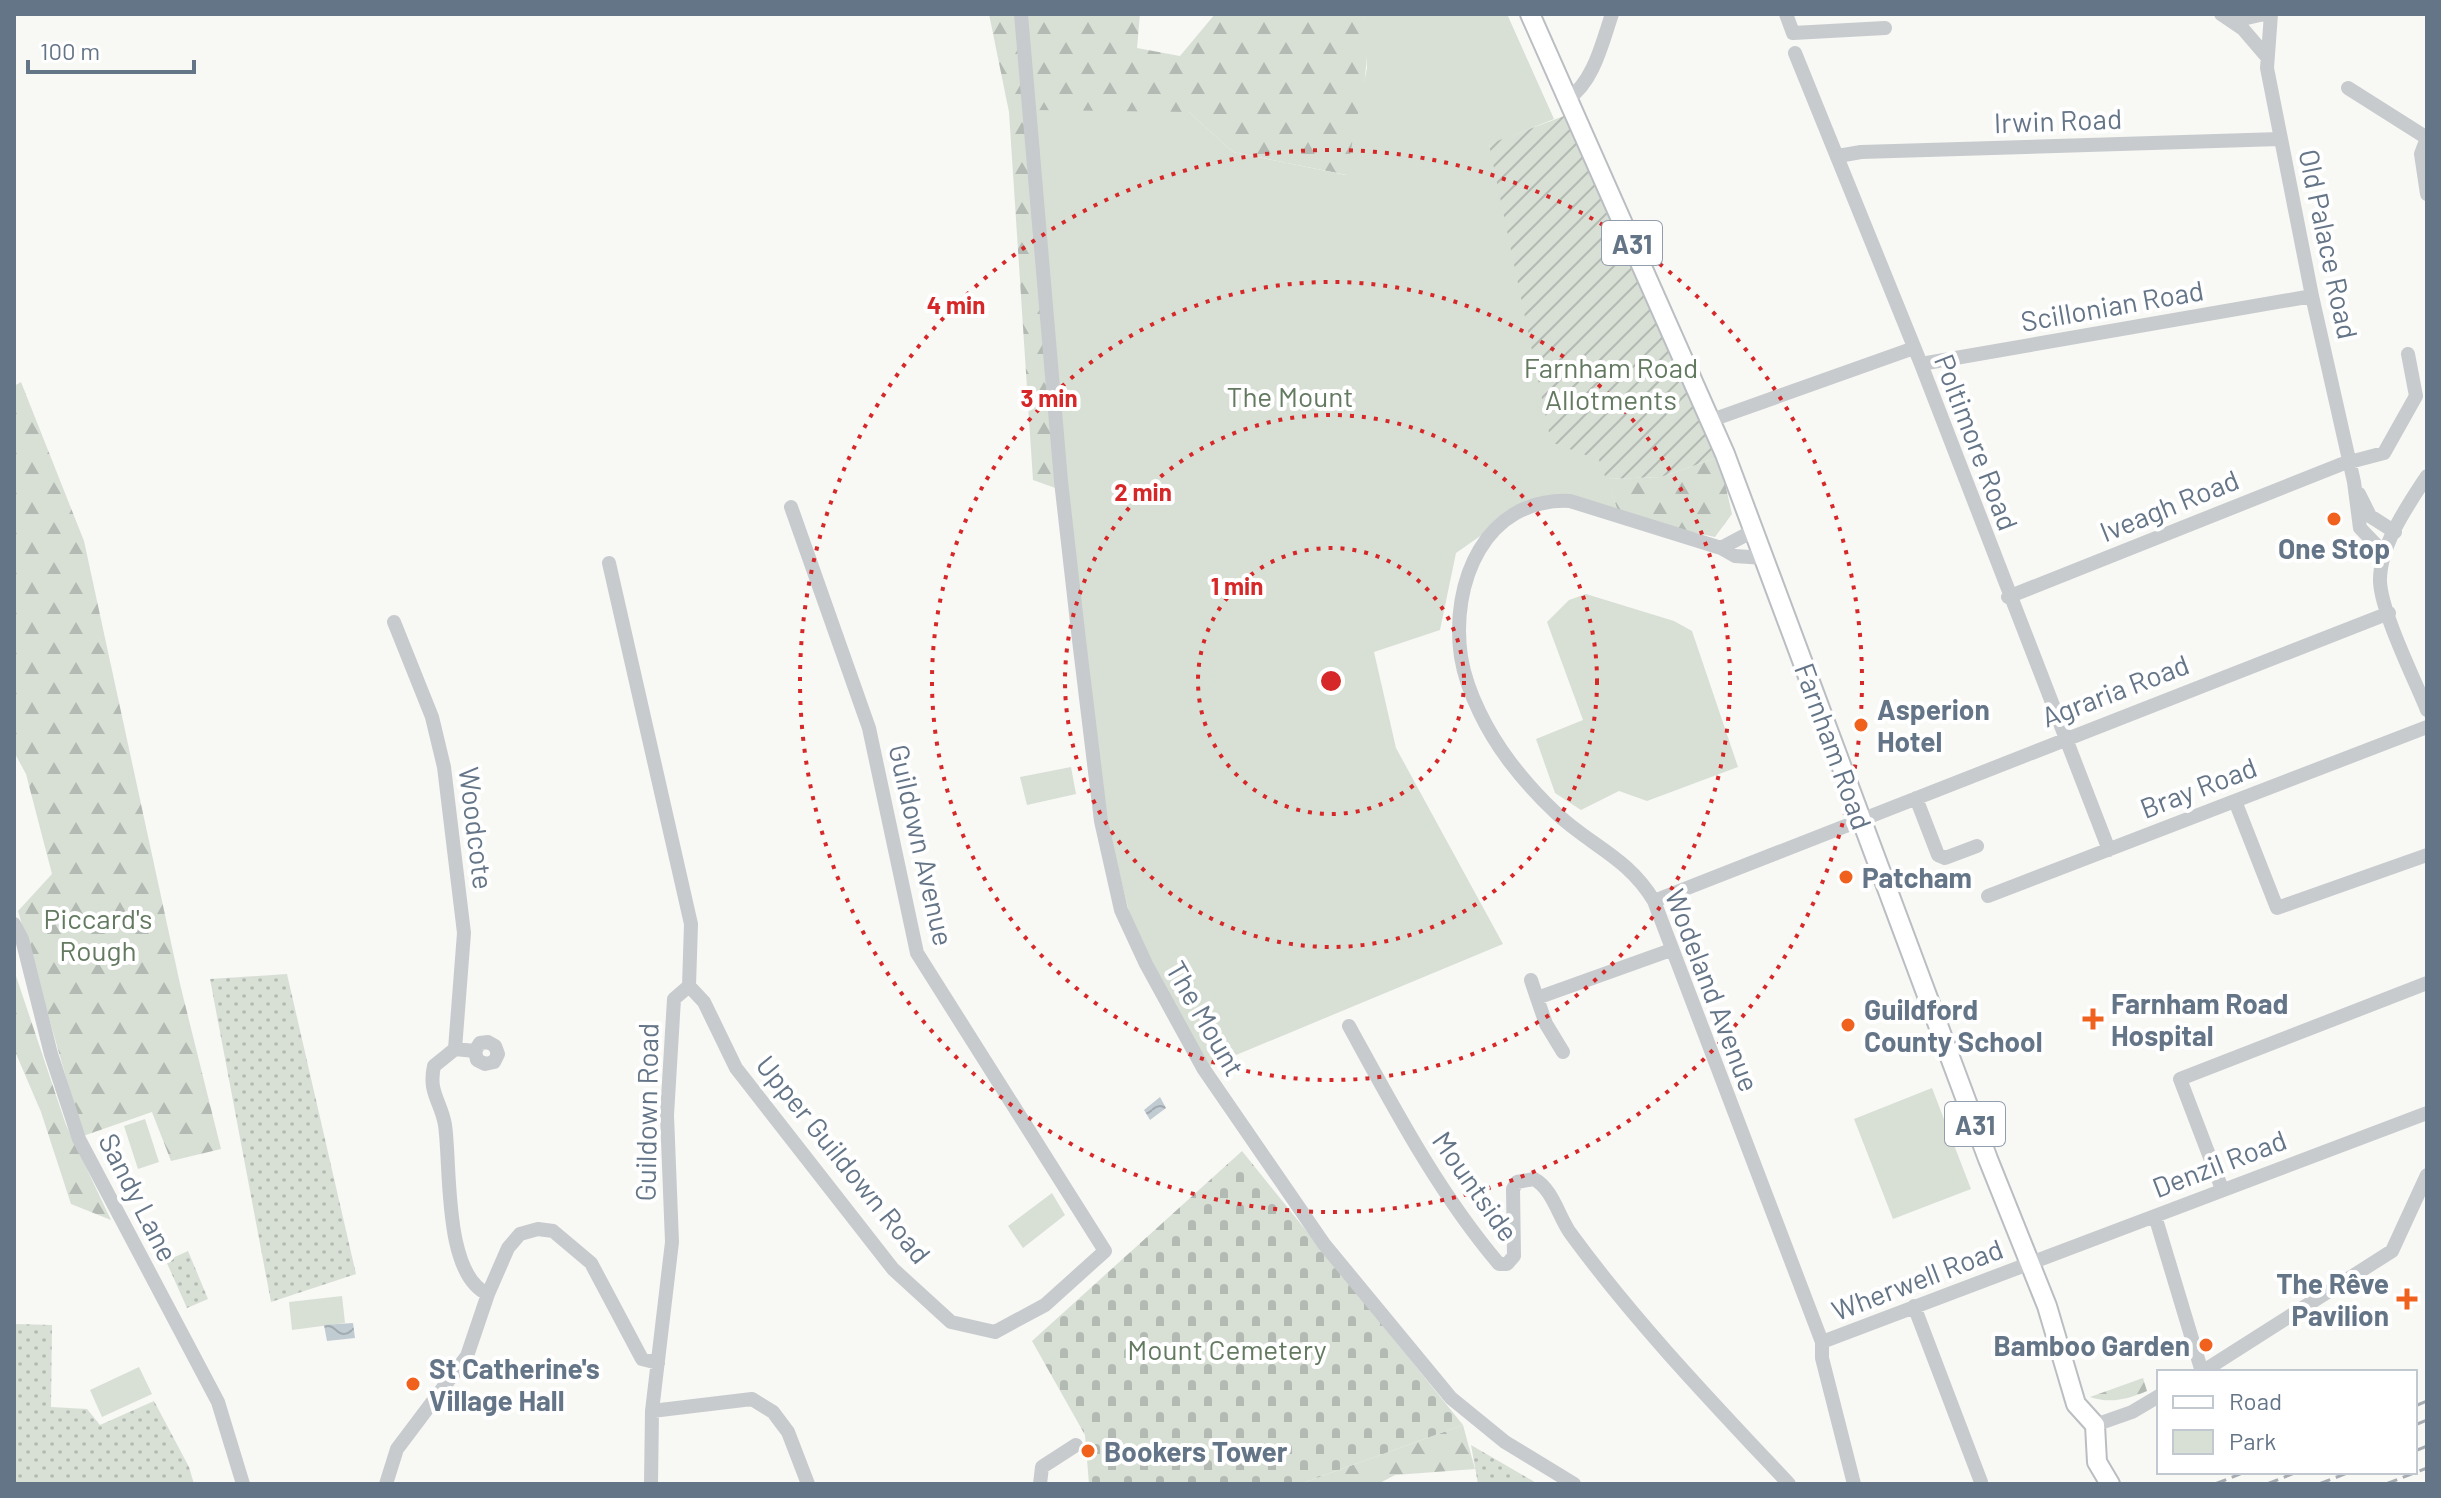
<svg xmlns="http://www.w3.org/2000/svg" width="2441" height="1498" font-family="Barlow,sans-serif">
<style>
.grass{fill:url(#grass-dots)}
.forest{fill:url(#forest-firs)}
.cemetery{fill:url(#cemetery-stones)}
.park{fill:#d8e0d5}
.garden{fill:url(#garden-furrows)}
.water{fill:url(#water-waves)}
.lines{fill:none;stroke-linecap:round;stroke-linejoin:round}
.major-casing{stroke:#babec2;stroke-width:22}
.minor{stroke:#c7cbce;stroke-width:14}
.major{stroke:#fff;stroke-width:18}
.rail{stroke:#a7acb3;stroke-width:3;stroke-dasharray:12 6;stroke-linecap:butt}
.ring{fill:none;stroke:#d62828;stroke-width:4;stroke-dasharray:4 8}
.poi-dot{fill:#ef611d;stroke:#fff;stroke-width:3}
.labels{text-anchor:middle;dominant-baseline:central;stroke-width:8;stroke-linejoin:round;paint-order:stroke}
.shield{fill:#fff;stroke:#939eac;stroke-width:2}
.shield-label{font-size:26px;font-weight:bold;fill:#657588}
.street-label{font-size:28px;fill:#657588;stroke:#fff}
.park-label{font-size:28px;fill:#637a60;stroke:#fff}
.poi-label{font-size:28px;font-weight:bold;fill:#657588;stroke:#fff;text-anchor:start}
.centre{fill:#d62828;stroke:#fff;stroke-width:4}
.ring-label{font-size:24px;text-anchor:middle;font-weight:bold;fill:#d62828;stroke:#fff;stroke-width:8;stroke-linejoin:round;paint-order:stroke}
</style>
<defs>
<pattern id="grass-dots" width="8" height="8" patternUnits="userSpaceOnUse" patternTransform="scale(2)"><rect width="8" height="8" fill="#d8e0d5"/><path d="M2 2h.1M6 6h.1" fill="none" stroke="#b3bab3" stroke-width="1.8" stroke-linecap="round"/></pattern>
<pattern id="forest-firs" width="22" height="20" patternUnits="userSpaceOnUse" patternTransform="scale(2)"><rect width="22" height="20" fill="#d8e0d5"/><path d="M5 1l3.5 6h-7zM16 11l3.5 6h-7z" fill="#b3bab3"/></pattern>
<pattern id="cemetery-stones" width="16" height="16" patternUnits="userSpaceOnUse" patternTransform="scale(2)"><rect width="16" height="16" fill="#d8e0d5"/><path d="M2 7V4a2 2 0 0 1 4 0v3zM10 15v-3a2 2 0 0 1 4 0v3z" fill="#b3bab3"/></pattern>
<pattern id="garden-furrows" width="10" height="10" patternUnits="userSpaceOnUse" patternTransform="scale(2)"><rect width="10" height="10" fill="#d8e0d5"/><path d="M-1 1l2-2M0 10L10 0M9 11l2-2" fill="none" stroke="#b3bab3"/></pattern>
<pattern id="water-waves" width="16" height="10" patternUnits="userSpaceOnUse" patternTransform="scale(2)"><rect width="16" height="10" fill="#c1ccd2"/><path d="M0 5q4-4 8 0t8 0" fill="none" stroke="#a0aab0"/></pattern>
</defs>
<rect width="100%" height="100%" fill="#f8f8f5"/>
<!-- grass -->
<path class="grass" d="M287 974 356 1274 271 1302 210 979Z
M188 1251 208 1299 187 1308 166 1261Z
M14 1324 52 1325 51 1407 87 1409 100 1425 154 1401 189 1467 194 1484H14Z
M1471 1445 1538 1484H1478Z"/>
<!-- forest -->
<path class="forest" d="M989 14H1140L1137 48 1180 56 1215 14H1363C1374 67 1357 123 1347 175L1233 152 1189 112 1086 499 1033 480 1009 112Z
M21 382 84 541 180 984 221 1149 171 1161 152 1112 83 1136 18 911 52 874 26 774 14 752V386Z
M1719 457 1732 514 1715 537 1620 517 1606 479 1661 477Z
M14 970 66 1125 111 1220 71 1204 41 1112 14 1049Z
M2143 1378 2147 1391C2128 1399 2111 1404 2090 1397Z
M1463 1425 1475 1469 1395 1475 1378 1484H1300Z"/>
<!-- cemetery -->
<path class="cemetery" d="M1242 1151 1463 1425 1300 1484H1089L1085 1435 1032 1341Z"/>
<!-- park -->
<path class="park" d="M1363 14H1507L1554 119 1489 145 1620 517 1570 501 1520 508 1456 553 1440 630 1374 652 1396 748 1503 944 1205 1068 1133 928 1107 823 1067 492 1036 110 1189 112 1233 152 1346 175 1367 68Z
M1586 594 1674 621 1692 631 1738 767 1647 801 1619 791 1581 810 1555 793 1536 739 1583 720 1547 622 1569 600Z
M1071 767 1076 794 1027 805 1020 777Z
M1932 1088 1971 1189 1893 1219 1854 1119Z
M145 1119 159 1162 138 1169 124 1126Z
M1052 1193 1065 1215 1023 1248 1008 1226Z
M342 1296 345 1323 292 1330 289 1302Z
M139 1367 152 1394 102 1417 90 1390Z"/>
<!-- garden -->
<path class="garden" d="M1572 113 1719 457 1661 477 1606 479 1599 460 1551 442 1489 144Z"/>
<!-- water -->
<path class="water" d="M1160 1097 1166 1108 1150 1120 1144 1110Z
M353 1323 355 1338 327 1341 324 1325Z"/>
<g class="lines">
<!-- major casing -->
<g class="major-casing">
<path id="major" d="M1530 14 1725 454 1988 1159 2047 1306 2076 1404 2095 1425 2097 1462 2110 1484"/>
</g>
<!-- minor -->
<path class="minor" d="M1021 14 1061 481 1079 640 1101 821 1121 910 1146 964 1203 1068 1324 1244 1451 1398 1505 1442 1574 1484
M1786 14 1793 33 1885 28
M2221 14 2243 29 2267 57
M2271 14 2267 68 2312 296 2354 482 2360 528 2385 554
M2234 21 2264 14
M1795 53 1921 364 2109 850
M2348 88 2427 138
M1568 99C1594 81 1602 43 1612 14
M2427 138 2421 154 2427 194
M1838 156 1861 152 2280 139
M1921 364 2312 296
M1709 421 1914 348
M2427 476C2408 505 2379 546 2380 582 2382 614 2414 678 2427 710
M2359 494 2370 516 2395 532
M1721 548 1753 531
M1764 558 1735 556 1721 548 1570 501C1485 497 1450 583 1461 657 1467 693 1488 733 1510 762 1523 779 1539 797 1555 812 1589 845 1628 857 1654 901L1822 1342V1358L1854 1484
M609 563 691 924 689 986 674 999 667 1115 672 1242 652 1411 651 1484
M2008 597 2342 464 2384 453 2416 396 2408 354
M394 622 432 717 444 767 464 933 455 1049
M1916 798 1938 855 1945 858 1977 846
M2235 801 2277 908 2427 855
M1988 896 2427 727
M1654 901 2389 613
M14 924 22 939 51 1054 79 1139 218 1402 243 1484
M1531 980 1537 998
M689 986 704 1002 736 1068 893 1269 951 1322 995 1332 1045 1305 1105 1251 917 953 869 728 791 507
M1349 1026C1394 1108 1438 1192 1499 1264H1507L1514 1256 1513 1189 1517 1182 1534 1179C1553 1189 1559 1218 1571 1234 1636 1323 1714 1404 1789 1484
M475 1051 480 1043 488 1042 495 1046 498 1054 494 1062 485 1064 477 1060 475 1051 455 1049 434 1066C428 1093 441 1101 445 1125 451 1165 443 1275 488 1294
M1563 1052 1546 1024 1537 998 1671 950
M2222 1189 2180 1079 2427 983
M2155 1216 2202 1372
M1914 1306 1981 1482
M1822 1342 2427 1113
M2202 1372 2392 1251 2427 1175
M652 1411 752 1399 773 1412 788 1432 808 1484
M2095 1425 2132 1412 2159 1396
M386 1484 397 1449 467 1356 488 1294 508 1248 520 1234 538 1229 553 1231 591 1263 642 1359 658 1363
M1040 1484 1042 1467 1076 1445"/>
<!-- major -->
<use href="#major" class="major"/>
<!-- rail -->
<path class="rail" d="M2415 1406 2427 1401
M2415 1425 2427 1420
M2415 1451 2427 1446
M2215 1484 2245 1472
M2267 1484 2297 1472
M2319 1484 2350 1472
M2386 1484 2427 1468"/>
</g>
<!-- distance rings -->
<g class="ring">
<circle cx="1331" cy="681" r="133"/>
<circle cx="1331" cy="681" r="266"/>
<circle cx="1331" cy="681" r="399"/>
<circle cx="1331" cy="681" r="531"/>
</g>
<!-- markers -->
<g class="poi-dot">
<circle cx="2334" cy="519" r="8"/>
<circle cx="1861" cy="725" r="8"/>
<circle cx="1846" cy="877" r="8"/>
<path d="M2089 1007h8v8h8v8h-8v8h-8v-8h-8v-8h8z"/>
<circle cx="1848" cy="1025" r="8"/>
<path d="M2403 1287h8v8h8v8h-8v8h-8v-8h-8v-8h8z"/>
<circle cx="2206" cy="1345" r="8"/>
<circle cx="413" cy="1384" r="8"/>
<circle cx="1088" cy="1451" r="8"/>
</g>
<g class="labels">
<!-- shield labels -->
<g class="shield">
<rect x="1602" y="221" width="60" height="44" rx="6"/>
<rect x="1945" y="1102" width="60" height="44" rx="6"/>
</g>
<g class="shield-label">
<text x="1632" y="243">A31</text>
<text x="1975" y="1124">A31</text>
</g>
<!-- street labels -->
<g class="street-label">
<text transform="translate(2058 120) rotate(-2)">Irwin Road</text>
<text transform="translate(2329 244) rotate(78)">Old Palace Road</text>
<text transform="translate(2112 305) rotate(-10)">Scillonian Road</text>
<text transform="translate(1977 442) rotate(69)">Poltimore Road</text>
<text transform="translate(2169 505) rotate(-22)">Iveagh Road</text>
<text transform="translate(2115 690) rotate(-21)">Agraria Road</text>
<text transform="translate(1834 746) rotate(70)">Farnham Road</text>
<text transform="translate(2198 787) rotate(-21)">Bray Road</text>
<text transform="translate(477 828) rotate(83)">Woodcote</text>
<text transform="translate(922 845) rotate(77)">Guildown Avenue</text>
<text transform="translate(1713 990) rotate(69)">Wodeland Avenue</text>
<text transform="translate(1206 1018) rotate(60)">The Mount</text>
<text transform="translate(646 1112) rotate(-89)">Guildown Road</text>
<text transform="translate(844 1159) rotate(51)">Upper Guildown Road</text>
<text transform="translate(2219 1163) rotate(-21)">Denzil Road</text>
<text transform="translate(1476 1186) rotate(55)">Mountside</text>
<text transform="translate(139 1197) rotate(63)">Sandy Lane</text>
<text transform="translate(1917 1279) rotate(-21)">Wherwell Road</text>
</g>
<!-- park labels -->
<g class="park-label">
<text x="1611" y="367">Farnham Road<tspan x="1611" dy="32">Allotments</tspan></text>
<text x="1290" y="396">The Mount</text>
<text x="98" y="918">Piccard's<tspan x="98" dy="32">Rough</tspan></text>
<text x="1227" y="1349">Mount Cemetery</text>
</g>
<!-- poi labels -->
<g class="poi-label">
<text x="2334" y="548" text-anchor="middle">One Stop</text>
<text x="1877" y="709">Asperion<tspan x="1877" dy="32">Hotel</tspan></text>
<text x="1862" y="877">Patcham</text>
<text x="2111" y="1003">Farnham Road<tspan x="2111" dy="32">Hospital</tspan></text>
<text x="1864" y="1009">Guildford<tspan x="1864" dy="32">County School</tspan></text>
<text x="2389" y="1283" text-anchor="end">The Rêve<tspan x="2389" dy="32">Pavilion</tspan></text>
<text x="2190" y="1345" text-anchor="end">Bamboo Garden</text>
<text x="429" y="1368">St Catherine's<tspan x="429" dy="32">Village Hall</tspan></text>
<text x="1104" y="1451">Bookers Tower</text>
</g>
</g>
<circle cx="1331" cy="681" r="12" class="centre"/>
<g class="ring-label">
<text x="956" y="314">4 min</text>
<text x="1049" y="407">3 min</text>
<text x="1143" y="501">2 min</text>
<text x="1237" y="595">1 min</text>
</g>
<!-- border -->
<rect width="2441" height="1498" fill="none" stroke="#657588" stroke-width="32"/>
<!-- legend -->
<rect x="2157" y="1370" width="260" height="104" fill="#ffffff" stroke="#c1c8cf" stroke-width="2"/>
<rect x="2173" y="1396" width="40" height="12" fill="#ffffff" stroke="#c1c8cf" stroke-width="2"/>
<text x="2229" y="1410" font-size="24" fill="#657588">Road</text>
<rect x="2173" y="1430" width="40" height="24" fill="#d8e0d5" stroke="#c1c8cf" stroke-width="2"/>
<text x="2229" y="1450" font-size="24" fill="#657588">Park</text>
<!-- scale -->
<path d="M28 60v12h166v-12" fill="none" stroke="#657588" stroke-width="4"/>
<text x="40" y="60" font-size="24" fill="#657588" stroke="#ffffff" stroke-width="6" paint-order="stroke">100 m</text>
</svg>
